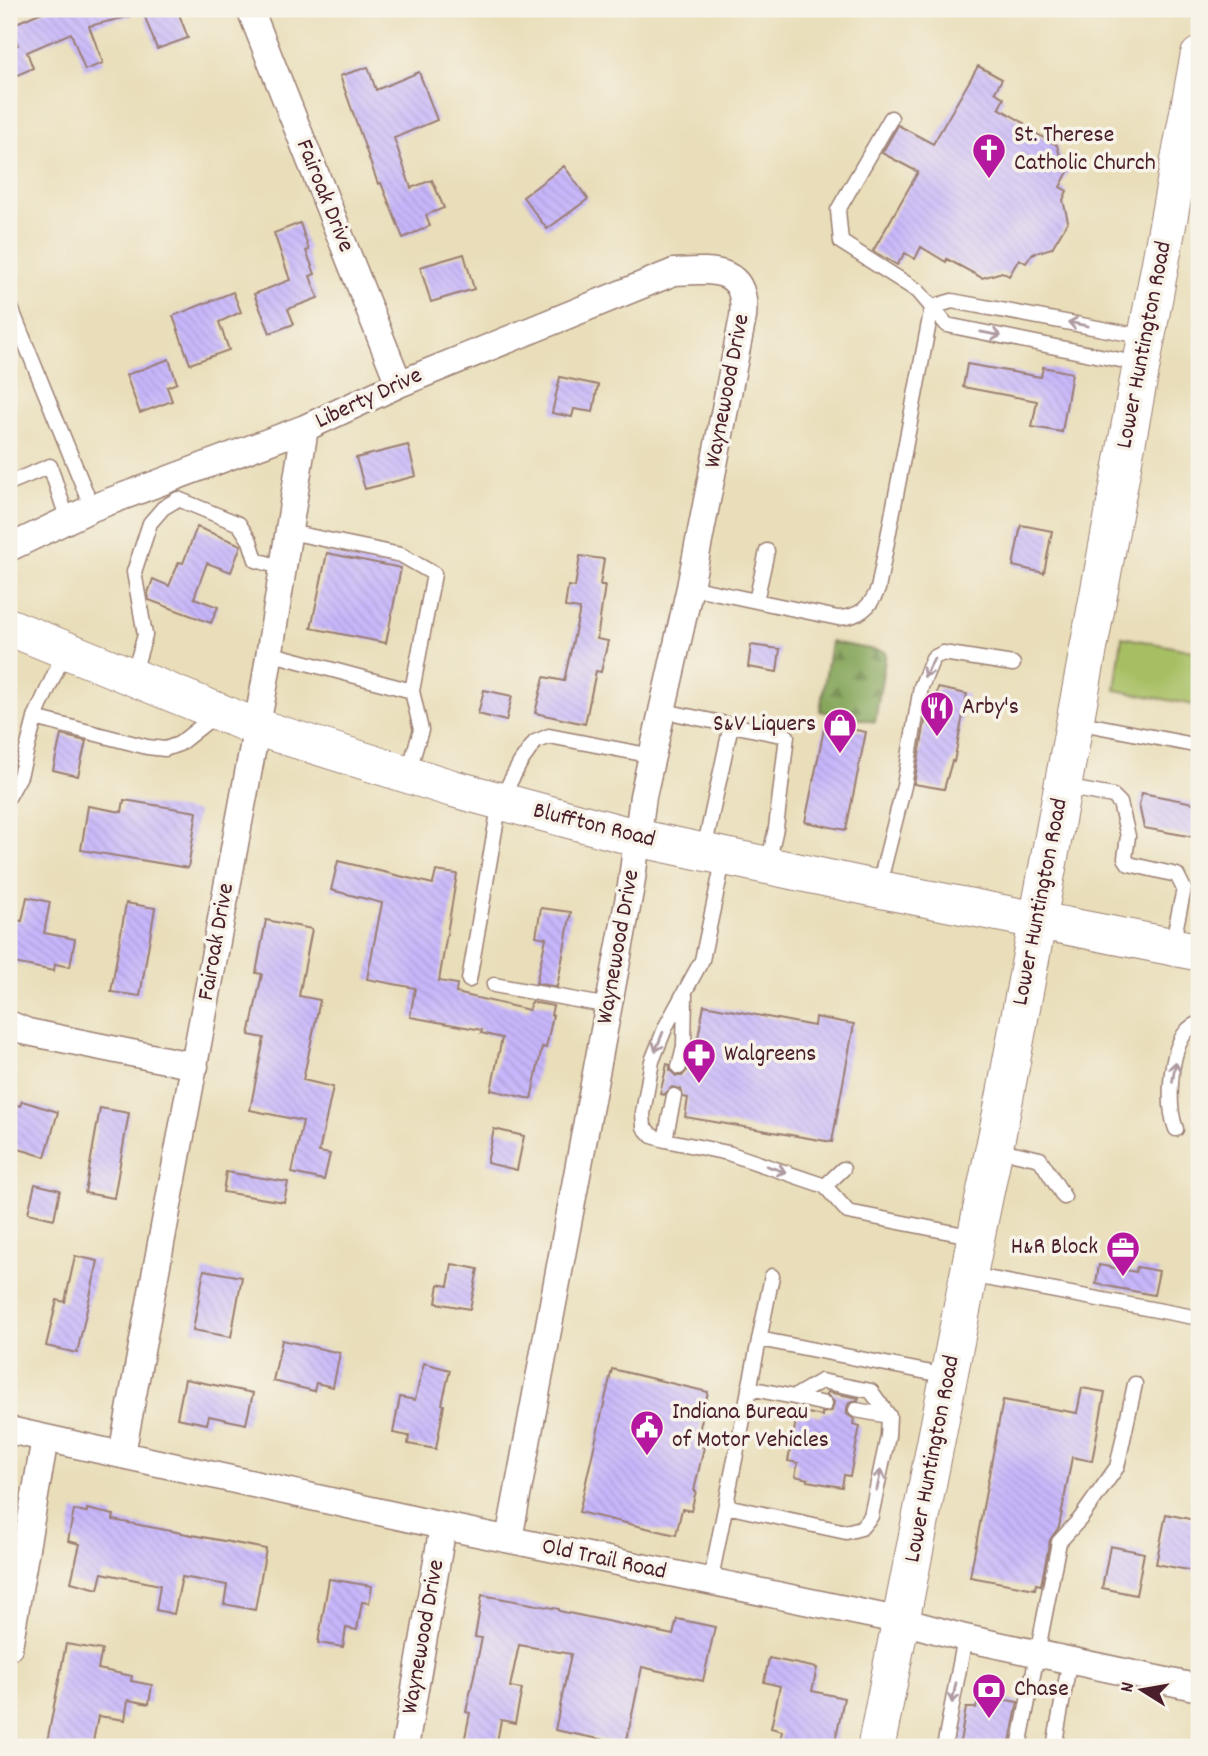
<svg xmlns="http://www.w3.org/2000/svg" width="1208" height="1756" font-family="Dekko,sans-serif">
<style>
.green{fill:#a7bf64;stroke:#786f48;stroke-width:2}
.forest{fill:url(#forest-firs);stroke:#686242;stroke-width:2}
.building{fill:url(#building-back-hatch)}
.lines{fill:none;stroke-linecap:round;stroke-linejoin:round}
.service-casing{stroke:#9a7e72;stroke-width:17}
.minor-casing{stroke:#9a7e72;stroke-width:29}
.secondary-casing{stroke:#9a7e72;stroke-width:39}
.service{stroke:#fff;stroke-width:14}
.minor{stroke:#fff;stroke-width:26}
.secondary{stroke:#fff;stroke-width:37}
.oneway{stroke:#ae9aa0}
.labels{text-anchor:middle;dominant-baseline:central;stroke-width:7;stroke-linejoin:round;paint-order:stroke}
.poi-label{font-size:24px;fill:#4a1f2b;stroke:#f7f3e8;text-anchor:start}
.street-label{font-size:24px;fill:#4a1f2b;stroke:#f7f3e8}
</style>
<defs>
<pattern id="forest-firs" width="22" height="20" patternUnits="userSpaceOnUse" patternTransform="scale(1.75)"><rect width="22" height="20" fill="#85a65a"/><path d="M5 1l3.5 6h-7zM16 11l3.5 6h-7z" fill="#6f874b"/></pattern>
<pattern id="building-back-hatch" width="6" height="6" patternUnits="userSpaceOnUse" patternTransform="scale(1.75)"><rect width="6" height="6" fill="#c7b6fb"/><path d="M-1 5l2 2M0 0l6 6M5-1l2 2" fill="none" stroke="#ac9cd7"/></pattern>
</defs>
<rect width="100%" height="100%" fill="#f7f3e8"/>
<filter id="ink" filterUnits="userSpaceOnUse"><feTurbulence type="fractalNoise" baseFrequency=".0143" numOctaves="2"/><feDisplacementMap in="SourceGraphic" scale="14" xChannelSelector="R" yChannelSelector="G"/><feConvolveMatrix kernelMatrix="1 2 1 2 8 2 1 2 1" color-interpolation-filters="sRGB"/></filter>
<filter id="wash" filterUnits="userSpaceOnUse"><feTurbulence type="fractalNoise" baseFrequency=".00686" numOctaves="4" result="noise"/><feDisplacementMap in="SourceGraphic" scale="28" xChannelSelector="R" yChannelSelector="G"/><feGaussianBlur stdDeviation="1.57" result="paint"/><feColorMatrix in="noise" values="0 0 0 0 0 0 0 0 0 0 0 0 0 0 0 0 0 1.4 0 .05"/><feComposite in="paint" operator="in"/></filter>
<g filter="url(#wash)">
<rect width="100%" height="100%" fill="#e9deb9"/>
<!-- green -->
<path class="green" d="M1122 637 1199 652V706L1115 690Z"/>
<!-- forest -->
<path class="forest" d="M831 642 886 652 875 722 820 711Z"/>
<g id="blocks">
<!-- building -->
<path class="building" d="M49 9H130L131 16 89 26 103 63 85 70 71 33 27 52 33 68 9 79V49L18 45 9 26Z
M142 9H177L188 38 157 49Z
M978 66 1002 79 995 92 1004 98 999 108 1024 123 1022 126 1057 145 1063 167 1069 170 1060 187 1067 191 1063 200 1068 221 1052 248 1032 254 1026 263 1019 259 1009 276 1002 272 982 278 947 259 946 262 921 247 915 259 905 253 897 265 873 251 918 172 882 153 898 125 933 144Z
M368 67 376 90 419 72 437 120 394 138 411 188 432 180 444 208 426 215 430 226 403 238 381 183 378 184 340 76Z
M564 166 588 199 547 229 523 197Z
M300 223 309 250 306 251 315 274 310 276 318 298 288 309 294 324 270 333 254 294 290 280 274 233Z
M464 254 474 289 431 302 420 267Z
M233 292 241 312 219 322 229 350 190 364 173 316Z
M169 359 177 383 167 387 172 401 140 413 126 375Z
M967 364 1041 377 1043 367 1072 373 1062 432 1032 427 1037 401 963 387Z
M560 377 598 385 593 412 574 409 572 417 552 413Z
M408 445 416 476 365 489 356 458Z
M1021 525 1052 531 1044 573 1013 566Z
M197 527 241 545 231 572 207 563 194 598 218 607 211 623 149 600 148 593 153 579 169 586 179 562 183 563Z
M327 553 401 568 386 643 311 628Z
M580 556 604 559 600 585H605L597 639 608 641 601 672 596 671 585 724 535 713 544 677 564 681 580 609 565 607 568 586 575 587Z
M751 645 780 649 777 672 748 667Z
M938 688 967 694 954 762 952 761 944 789 914 784 928 705 934 706Z
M484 690 512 696 506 721 478 714Z
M825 724 866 732 846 830 805 822Z
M61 735 86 741 78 776 53 770Z
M1142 793 1199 804V838L1144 828 1139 805Z
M124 800 197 812 188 868 81 850 88 806 122 812Z
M338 861 433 884 436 871 457 874 439 981 457 984 456 993 529 1010 531 1002 553 1006 551 1015H553L546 1048 542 1047 531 1099 491 1090 502 1038 481 1033 482 1030 410 1017 415 988 367 979 382 903 331 890Z
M27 897 50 902 44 933 75 939 70 967 55 964 54 971 9 962V919L22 921Z
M126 903 155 908 140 996 111 992Z
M541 908 571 912 557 987 536 983 546 938 536 936Z
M266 920 312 929 299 996 320 1000 303 1080 333 1087 319 1152 330 1154 324 1180 292 1173 303 1121 250 1110 264 1038 249 1035 262 974 256 973Z
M704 1005 814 1026 815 1017 854 1024 832 1142 685 1117 688 1098 683 1097 681 1089 672 1087 664 1095 660 1094 667 1064 670 1065V1070L676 1076H682L688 1069 692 1070Z
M22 1101 58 1112 45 1157 9 1146V1102L20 1106Z
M100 1108 129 1113 114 1198 85 1193Z
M494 1129 524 1136 517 1170 487 1163Z
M226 1172 288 1182 284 1202 223 1192Z
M35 1184 60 1190 54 1219 28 1213Z
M75 1256 98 1261 77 1353 46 1346 57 1300 65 1302Z
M452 1264 478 1269 470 1309 436 1303 439 1284 448 1286Z
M1099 1265 1136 1272 1137 1267 1159 1271 1154 1295 1096 1284Z
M204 1270 242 1277 231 1337 193 1330Z
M282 1340 340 1353 333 1387 316 1383 314 1391 273 1381Z
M424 1363 450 1370 442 1404 444 1405 436 1449 408 1444 409 1436 393 1433 400 1397 415 1400Z
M612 1369 708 1392 696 1445 704 1447 694 1491H696L691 1511 682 1509 676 1535 579 1512Z
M185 1379 253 1393 246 1424 209 1416 207 1424 177 1418Z
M1082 1388 1105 1392 1092 1461 1072 1457 1059 1527 1050 1540 1041 1585 1036 1584 1035 1589 970 1577 1003 1400 1077 1413Z
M827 1392 859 1398 858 1401 849 1403 847 1408V1414L854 1419 853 1424 860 1426 850 1476 844 1475 842 1487 807 1481 808 1479 795 1476 798 1463 788 1461 798 1411 822 1416V1413L832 1411 834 1402 827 1395Z
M87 1509 114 1515 113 1520 266 1549 255 1610 224 1604 227 1585 182 1577 174 1614 156 1610 160 1585 102 1573 98 1589 71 1582 80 1544 68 1541 74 1510 87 1512Z
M1166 1514 1199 1521V1572L1156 1564Z
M1110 1546 1144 1553 1136 1595 1102 1588Z
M329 1579 372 1586 369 1603 362 1602 357 1630 346 1628 343 1647 318 1643Z
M482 1595 559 1609V1611L673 1635 677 1619 715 1627 703 1681 642 1667 626 1744 584 1736 555 1730 571 1654 519 1645 510 1687 522 1689 515 1723 501 1720 496 1747H463L470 1713 466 1712 482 1638 475 1637Z
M66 1644 102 1650 98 1669 132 1676 131 1681 152 1685 149 1704 128 1700 125 1720 98 1716 92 1747H46Z
M769 1658 817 1668 812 1691 844 1698 834 1747H779L782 1731 771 1728 780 1686 764 1682Z
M988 1697 1018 1702 1009 1747H959L966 1708H976L978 1702 986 1704Z"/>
</g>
</g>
<g filter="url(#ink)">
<use href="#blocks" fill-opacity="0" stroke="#9a7e72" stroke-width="2"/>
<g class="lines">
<!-- service casing -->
<g class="service-casing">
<path id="service" d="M891 118 838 210 841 242 918 291 947 325 1140 364
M9 303 92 508
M932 307 952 301 1146 337
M9 483 50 466 68 521
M289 532 401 555 434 574 412 691
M690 587 756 601 767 551
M756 601 838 618C859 617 870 608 878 589L932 307
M269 653 412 691 421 730 408 773
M133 676 145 635 134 572 150 523 163 508 178 499 239 524 250 541 256 560 283 568
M664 711 731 725 704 850
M35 718 147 747 165 749 179 744 218 713
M1076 722 1199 746
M731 725 787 736 776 828 768 864
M1064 787 1113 796 1120 803 1128 836 1125 858 1129 864 1177 875 1184 889 1172 945
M9 796 20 776 36 715 65 651
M724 857 702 960 666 1026 652 1061 643 1113 644 1127 652 1136 665 1140 728 1153 825 1186 848 1212 975 1237
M878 889 904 786 921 687 933 658 943 653 1013 664
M469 980 500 801 520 763 535 742 549 736 653 756
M494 985 609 1006
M679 1067 684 1046 685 995
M1176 1129C1167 1106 1169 1053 1186 1032 1189 1028 1194 1025 1199 1023
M665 1140 674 1096
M996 1149 1040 1159 1064 1197
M825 1186 843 1169
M970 1275 1199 1318
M759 1339 947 1376
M794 1397 825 1404
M856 1410 889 1416
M726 1506 846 1532 861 1528 871 1516 888 1436 889 1416 871 1391 821 1381 794 1397 749 1388
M710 1583 772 1276
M944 1747 965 1638
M1019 1747 1059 1542 1080 1519 1117 1467 1135 1384
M1054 1747 1070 1659"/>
</g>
<!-- minor casing -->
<g class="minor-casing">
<path id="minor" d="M250 9 399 384
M9 548 92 508 305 428 399 384 674 272C713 270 748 266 743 317L690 587 643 796 631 886 509 1539
M9 1024 28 1032 195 1066
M9 1430 443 1526 902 1621 965 1638 1199 1688
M122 1454 265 682 305 428
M9 1647 45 1438
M405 1747 443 1526"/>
</g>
<!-- secondary casing -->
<g class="secondary-casing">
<path id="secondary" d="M9 627 256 727 451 788 638 838 878 889 1199 952
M876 1747 976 1237 1005 1096 1199 56"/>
</g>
<!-- service -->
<use href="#service" class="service"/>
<!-- minor -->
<use href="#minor" class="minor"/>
<!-- secondary -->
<use href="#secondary" class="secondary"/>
</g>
<!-- one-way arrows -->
<defs><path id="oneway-shaft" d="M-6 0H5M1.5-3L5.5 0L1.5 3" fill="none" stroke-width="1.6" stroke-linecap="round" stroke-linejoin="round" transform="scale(1.75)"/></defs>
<g class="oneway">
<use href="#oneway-shaft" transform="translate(1078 324) rotate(-169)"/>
<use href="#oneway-shaft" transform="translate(991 334) rotate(11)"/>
<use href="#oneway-shaft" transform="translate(929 668) rotate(118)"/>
<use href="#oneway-shaft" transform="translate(659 1042) rotate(112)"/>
<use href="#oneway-shaft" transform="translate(1174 1072) rotate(-81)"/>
<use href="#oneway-shaft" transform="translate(776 1169) rotate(19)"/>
<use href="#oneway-shaft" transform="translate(879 1480) rotate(-78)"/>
<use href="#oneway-shaft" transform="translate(954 1693) rotate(101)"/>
</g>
</g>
<!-- icons -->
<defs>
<g id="church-pin" transform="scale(1.75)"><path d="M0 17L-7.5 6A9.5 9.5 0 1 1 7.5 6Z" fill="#b5179e" stroke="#f7f3e8"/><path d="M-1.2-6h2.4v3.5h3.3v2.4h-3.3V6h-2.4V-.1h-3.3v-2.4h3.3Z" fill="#fff"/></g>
<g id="restaurant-pin" transform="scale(1.75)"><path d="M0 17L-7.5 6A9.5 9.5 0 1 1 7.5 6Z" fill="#b5179e" stroke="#f7f3e8"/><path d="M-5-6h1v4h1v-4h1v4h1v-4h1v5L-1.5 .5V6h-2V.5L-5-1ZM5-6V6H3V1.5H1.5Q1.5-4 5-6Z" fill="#fff"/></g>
<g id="shop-pin" transform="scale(1.75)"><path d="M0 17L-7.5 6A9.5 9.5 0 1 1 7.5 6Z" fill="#b5179e" stroke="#f7f3e8"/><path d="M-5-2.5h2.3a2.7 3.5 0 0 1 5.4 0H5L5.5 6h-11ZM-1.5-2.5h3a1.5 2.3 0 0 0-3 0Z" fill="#fff"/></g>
<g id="pharmacy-pin" transform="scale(1.75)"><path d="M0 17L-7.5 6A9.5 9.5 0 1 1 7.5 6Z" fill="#b5179e" stroke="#f7f3e8"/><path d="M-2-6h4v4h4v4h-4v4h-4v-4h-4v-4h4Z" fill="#fff"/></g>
<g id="office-pin" transform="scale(1.75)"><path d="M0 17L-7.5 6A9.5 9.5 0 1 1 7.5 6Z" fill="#b5179e" stroke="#f7f3e8"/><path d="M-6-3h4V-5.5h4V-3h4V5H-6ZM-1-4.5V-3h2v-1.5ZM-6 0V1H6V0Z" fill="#fff"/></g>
<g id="civic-pin" transform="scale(1.75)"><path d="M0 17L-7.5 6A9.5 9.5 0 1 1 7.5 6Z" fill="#b5179e" stroke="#f7f3e8"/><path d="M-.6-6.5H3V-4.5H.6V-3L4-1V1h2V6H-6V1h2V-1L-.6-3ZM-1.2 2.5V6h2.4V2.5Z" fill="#fff"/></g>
<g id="bank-pin" transform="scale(1.75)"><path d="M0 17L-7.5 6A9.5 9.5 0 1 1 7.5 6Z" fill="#b5179e" stroke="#f7f3e8"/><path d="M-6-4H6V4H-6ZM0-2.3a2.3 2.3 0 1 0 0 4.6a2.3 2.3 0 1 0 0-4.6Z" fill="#fff"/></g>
</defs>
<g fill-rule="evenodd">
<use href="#church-pin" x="989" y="150"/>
<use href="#restaurant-pin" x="937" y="708"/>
<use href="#shop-pin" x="840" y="725"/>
<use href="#pharmacy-pin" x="699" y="1055"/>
<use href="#office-pin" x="1123" y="1248"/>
<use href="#civic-pin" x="647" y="1427"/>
<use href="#bank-pin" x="989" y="1690"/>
</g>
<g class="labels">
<!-- poi labels -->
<g class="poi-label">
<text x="1014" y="136">St. Therese<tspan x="1014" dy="28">Catholic Church</tspan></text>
<text x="962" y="708">Arby's</text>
<text x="816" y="725" text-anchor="end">S&amp;V Liquers</text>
<text x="724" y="1055">Walgreens</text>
<text x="1098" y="1248" text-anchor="end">H&amp;R Block</text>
<text x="672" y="1413">Indiana Bureau<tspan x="672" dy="28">of Motor Vehicles</tspan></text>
<text x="1014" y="1690">Chase</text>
</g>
<!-- street labels -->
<g class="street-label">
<text transform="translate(324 196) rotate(68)">Fairoak Drive</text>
<text transform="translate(1145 345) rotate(-79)">Lower Huntington Road</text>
<text transform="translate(728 391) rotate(-79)">Waynewood Drive</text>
<text transform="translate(369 399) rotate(-25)">Liberty Drive</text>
<text transform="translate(594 826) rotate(14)">Bluffton Road</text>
<text transform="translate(1041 902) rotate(-79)">Lower Huntington Road</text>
<text transform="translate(217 942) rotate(-80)">Fairoak Drive</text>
<text transform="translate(619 947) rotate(-80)">Waynewood Drive</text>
<text transform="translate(933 1459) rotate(-79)">Lower Huntington Road</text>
<text transform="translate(604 1560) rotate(12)">Old Trail Road</text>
<text transform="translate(424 1637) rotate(-80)">Waynewood Drive</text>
</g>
</g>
<!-- margin -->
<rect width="1208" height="1756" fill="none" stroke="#f7f3e8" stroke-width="35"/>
<!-- north arrow -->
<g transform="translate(1142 1690) rotate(281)" stroke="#f7f3e8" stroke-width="5" paint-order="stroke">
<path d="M0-5L12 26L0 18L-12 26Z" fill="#4a1f2b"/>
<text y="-10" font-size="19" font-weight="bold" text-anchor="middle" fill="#4a1f2b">N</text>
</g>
</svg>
